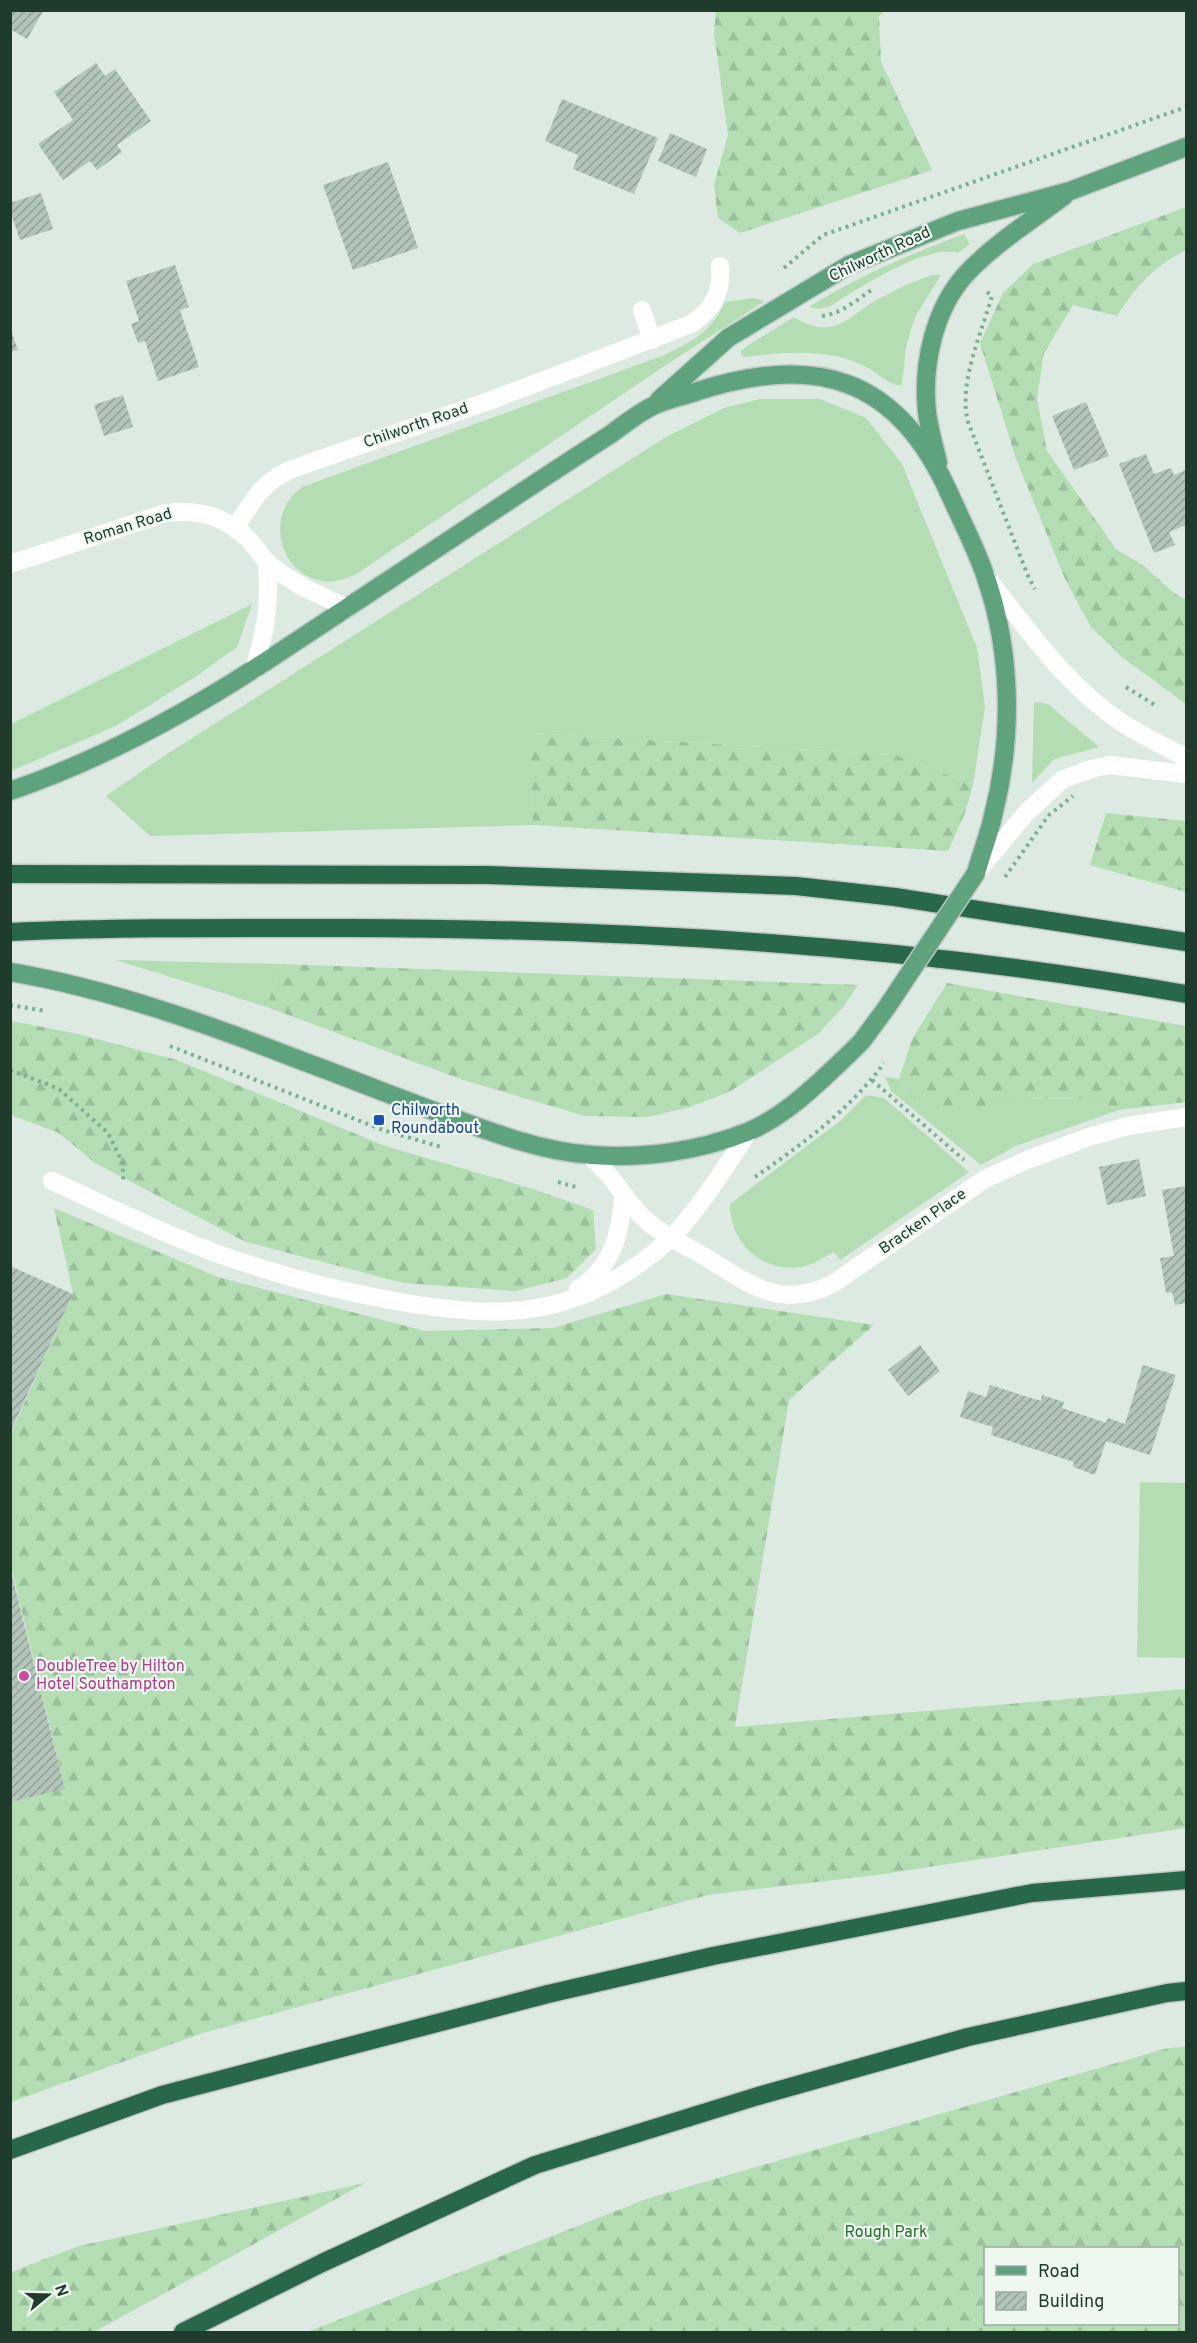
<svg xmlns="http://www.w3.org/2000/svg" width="1197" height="2343" font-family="Overpass,sans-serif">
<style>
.grass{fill:#b4ddb4}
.forest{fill:url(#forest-firs);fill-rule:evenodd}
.building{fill:url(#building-hatch)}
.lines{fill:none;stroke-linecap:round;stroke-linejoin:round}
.major-casing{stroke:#c0c8c4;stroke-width:21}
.highway-casing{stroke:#c0c8c4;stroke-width:21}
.path{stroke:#7bb091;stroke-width:4;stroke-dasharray:3 4.5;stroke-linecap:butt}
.minor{stroke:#fff;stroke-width:18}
.major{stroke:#5fa37e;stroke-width:18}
.highway{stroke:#286849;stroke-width:18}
.major-bridge-casing{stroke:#c0c8c4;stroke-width:21;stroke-linecap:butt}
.path-bridge{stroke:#7bb091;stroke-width:4;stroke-dasharray:3 4.5;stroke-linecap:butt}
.major-bridge{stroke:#5fa37e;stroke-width:18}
.transit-dot{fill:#1a4fb4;stroke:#eef7f0;stroke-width:2}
.hotel-dot{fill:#d1479c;stroke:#eef7f0;stroke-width:2}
.labels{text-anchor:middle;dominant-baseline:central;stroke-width:4.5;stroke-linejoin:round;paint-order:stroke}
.street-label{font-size:16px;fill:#1e3b2b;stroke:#eef7f0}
.transit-label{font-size:16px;fill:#164399;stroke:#eef7f0;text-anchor:start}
.hotel-label{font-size:16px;fill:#b23c85;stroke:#eef7f0;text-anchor:start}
.park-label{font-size:16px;fill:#26742e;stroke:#eef7f0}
</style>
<defs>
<pattern id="forest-firs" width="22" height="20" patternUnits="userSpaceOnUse" patternTransform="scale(1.5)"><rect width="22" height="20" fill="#b4ddb4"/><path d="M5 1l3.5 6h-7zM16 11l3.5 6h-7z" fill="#9abf9b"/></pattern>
<pattern id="building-hatch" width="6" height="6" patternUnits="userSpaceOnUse" patternTransform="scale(1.5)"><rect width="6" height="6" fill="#b2c5b9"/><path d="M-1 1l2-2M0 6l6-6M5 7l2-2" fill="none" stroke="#90a197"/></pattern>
</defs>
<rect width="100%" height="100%" fill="#ddeae1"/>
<!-- grass -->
<path class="grass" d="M964 234 970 244 958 253C926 244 857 289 829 307L818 309 809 307C858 276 910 254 964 234Z
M933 275H941L915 317 906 347 902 385C891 387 876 372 866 367 858 363 848 359 839 357 808 350 777 353 745 357L741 355V351L747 346 794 317C806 325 820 330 834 326 846 323 859 311 870 304 890 292 911 282 933 275Z
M753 298 765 301 666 365 355 575C345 579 335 583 323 581 277 574 265 513 302 487L662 356C692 341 710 334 725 302Z
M760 399H820L866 418 902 464 977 648 985 707 973 785 896 755 532 733 533 825 150 836 106 796 167 754 666 437 724 408Z
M252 604 237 647 195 677 116 726 11 771V724Z
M1034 702 1048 704 1099 747 1054 759 1032 783Z
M116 960 281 964 267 1007Z
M885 1077 899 1079 906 1092 982 1109 1008 1098 1089 1099 1119 1110 1016 1146 981 1165 891 1091Z
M866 1095 884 1098 969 1172 840 1260 834 1252C823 1258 812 1265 800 1267 760 1272 730 1242 730 1204L840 1121Z
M1140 1482 1186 1483V1658L1137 1657Z"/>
<!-- forest -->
<path class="forest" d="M716 10 884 11 879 16 881 62 932 170 740 233 718 218 714 185 728 135 714 33Z
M1186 207V250C1153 267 1137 285 1117 316L1073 305 1044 353 1037 399 1047 451 1116 549 1144 566 1174 593 1186 600V704L1122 657 1091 627 1066 581 1016 459 980 343 1003 293 1033 264Z
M531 733 896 755 973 785 965 813 948 851 533 825Z
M1106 813 1186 821V892L1090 865Z
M281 964 858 985 844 1006 818 1034 729 1092 687 1108 647 1117 585 1116 463 1080 267 1007Z
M947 983 1186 1026V1102L1119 1110 1089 1099 1008 1098 982 1109 949 1110 923 1103 906 1092 899 1079 912 1039Z
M11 1021 74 1033 177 1060 385 1146 533 1189 593 1210 596 1249 567 1278 515 1291 404 1283 246 1242 95 1163 59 1133 11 1115Z
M54 1208 218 1277 425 1331 553 1328 666 1294 874 1325 789 1400 735 1727 1186 1689V1828L876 1875 708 1895 203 2033 11 2102 10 1802 65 1788 10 1563 11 1433 73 1294Z
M1186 2047V2332H307L649 2198 1168 2048ZM986 2248H1178V2324H986Z
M365 2183 94 2332H11V2272L79 2246Z"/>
<!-- building -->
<path class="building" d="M10 10H44L27 39 10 29Z
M96 63 105 76 115 69 151 121 117 145 122 152 97 170 90 161 63 180 38 144 73 120 54 92Z
M562 99 658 138 634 194 573 169 578 155 545 141Z
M670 133 707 149 696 177 658 161Z
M388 162 418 248 353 270 323 185Z
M41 193 53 229 20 240 10 211V203Z
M175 265 189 307 180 310 199 367 158 381 145 341 138 343 131 324 139 321 126 281Z
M10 328 18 350 10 352Z
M123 395 133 427 104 436 94 405Z
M1086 402 1109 456 1074 470 1052 416Z
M1146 454 1154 474 1171 468 1174 475 1186 470V525L1169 532 1175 545 1154 553 1119 464Z
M1139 1159 1146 1196 1107 1205 1099 1167Z
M1186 1186V1303L1175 1305 1172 1292 1166 1293 1160 1258 1174 1256 1162 1190Z
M10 1266 73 1294 10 1433Z
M920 1345 940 1371 908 1396 888 1370Z
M1143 1365 1176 1375 1150 1455 1106 1441 1095 1475 1073 1467 1074 1462 991 1435 993 1427 960 1417 968 1391 986 1397 990 1385 1041 1401 1042 1395 1064 1402 1062 1408 1106 1423 1108 1418 1125 1424Z
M10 1567 65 1789 10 1802Z"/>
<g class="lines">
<!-- major casing -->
<g class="major-casing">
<path id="major" d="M659 400 728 338 849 265 958 221 1070 191 1186 147
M938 462C934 446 929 429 927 412 922 365 934 309 966 274 994 244 1032 220 1064 196
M10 791C104 759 189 712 271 658 351 606 430 552 510 500 543 478 577 456 611 434 625 424 639 412 655 405 668 399 684 396 698 391 816 353 898 377 950 495 962 522 977 550 986 578 1012 654 1013 738 993 816 989 835 981 854 976 873
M10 972C111 989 210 1025 305 1062 354 1080 403 1100 453 1118 496 1134 545 1152 592 1155 644 1159 699 1151 747 1132 786 1116 818 1083 848 1055"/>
</g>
<!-- highway casing -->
<g class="highway-casing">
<path id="highway" d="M10 874 488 875 796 886 895 897 1186 942
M10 932C123 927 236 928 348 928 629 929 909 945 1186 994
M10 2150 162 2095 548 1994 713 1956 1032 1893 1186 1880
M183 2332 322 2263 535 2165 758 2096 968 2037 1167 1993 1186 1991"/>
</g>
<!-- path -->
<path class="path" d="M784 268 823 235 1186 107
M987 292 992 296C981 335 958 383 968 422L1028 576 1035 589
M822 316C841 314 858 299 873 289
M1126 687 1158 707
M10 1005 45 1011
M170 1046 383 1130 441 1147
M10 1070 59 1089 108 1133 123 1164V1182
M872 1080 964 1160
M755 1177C801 1145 851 1109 884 1063
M558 1182 579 1188"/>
<!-- minor -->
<path class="minor" d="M642 310 652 340
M236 527C253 500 262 482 292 469L489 401 691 324C713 309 722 294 720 266
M10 564 166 513C199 509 226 516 250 541 256 547 261 556 267 562 290 583 320 595 347 608
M986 577C1028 629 1065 685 1121 722 1142 736 1165 746 1186 758
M254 670C266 627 270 607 267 562
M976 873 1027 812 1063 779 1091 769 1110 765 1186 774
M589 1155C597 1163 605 1170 612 1179 623 1193 633 1209 647 1221 664 1236 683 1244 702 1255 747 1282 779 1312 834 1283L985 1179 1027 1160 1089 1137 1128 1126 1186 1117
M52 1181C116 1210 181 1243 248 1264 300 1281 353 1294 406 1303 462 1312 518 1318 572 1299 602 1289 631 1271 655 1252 694 1220 721 1173 749 1131
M578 1289C612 1268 621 1233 623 1196"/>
<!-- major -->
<use href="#major" class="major"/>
<!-- highway -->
<use href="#highway" class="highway"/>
<!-- major-bridge casing -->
<g class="major-bridge-casing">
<path id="major-bridge" d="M848 1055 862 1041 887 1007 976 873"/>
</g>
<!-- path-bridge -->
<path class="path-bridge" d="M1005 877 1049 815 1073 796"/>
<!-- major-bridge -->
<use href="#major-bridge" class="major-bridge"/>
</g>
<!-- markers -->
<rect class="transit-dot" x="373" y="1114" width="12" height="12" rx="3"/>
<circle class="hotel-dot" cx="24" cy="1676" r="6"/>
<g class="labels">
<!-- street labels -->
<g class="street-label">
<text transform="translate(880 255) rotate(-25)">Chilworth Road</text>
<text transform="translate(416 426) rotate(-19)">Chilworth Road</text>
<text transform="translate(128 527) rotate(-17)">Roman Road</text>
<text transform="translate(923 1222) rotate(-35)">Bracken Place</text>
</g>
<!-- transit labels -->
<g class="transit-label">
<text x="391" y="1111">Chilworth<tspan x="391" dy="18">Roundabout</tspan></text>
</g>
<!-- hotel labels -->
<g class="hotel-label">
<text x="36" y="1667">DoubleTree by Hilton<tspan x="36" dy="18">Hotel Southampton</tspan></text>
</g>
<!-- park labels -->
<g class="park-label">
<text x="886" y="2233">Rough Park</text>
</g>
</g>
<!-- border -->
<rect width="1197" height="2343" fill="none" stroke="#1e3b2b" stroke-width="24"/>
<!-- legend -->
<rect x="984" y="2247" width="195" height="78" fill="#eef7f0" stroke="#9baca1" stroke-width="1.5"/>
<rect x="996" y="2266" width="30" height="9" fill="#5fa37e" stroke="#9baca1" stroke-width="1.5"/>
<text x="1038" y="2277" font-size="18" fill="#1e3b2b">Road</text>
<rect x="996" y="2292" width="30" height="18" fill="url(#building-hatch)" stroke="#9baca1" stroke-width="1.5"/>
<text x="1038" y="2307" font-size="18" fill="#1e3b2b">Building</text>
<!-- north arrow -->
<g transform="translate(48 2295) rotate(71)" stroke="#eef7f0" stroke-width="4.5" paint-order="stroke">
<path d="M0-4.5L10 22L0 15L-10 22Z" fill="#1e3b2b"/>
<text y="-9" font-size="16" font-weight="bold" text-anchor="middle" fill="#1e3b2b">N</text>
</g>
</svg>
